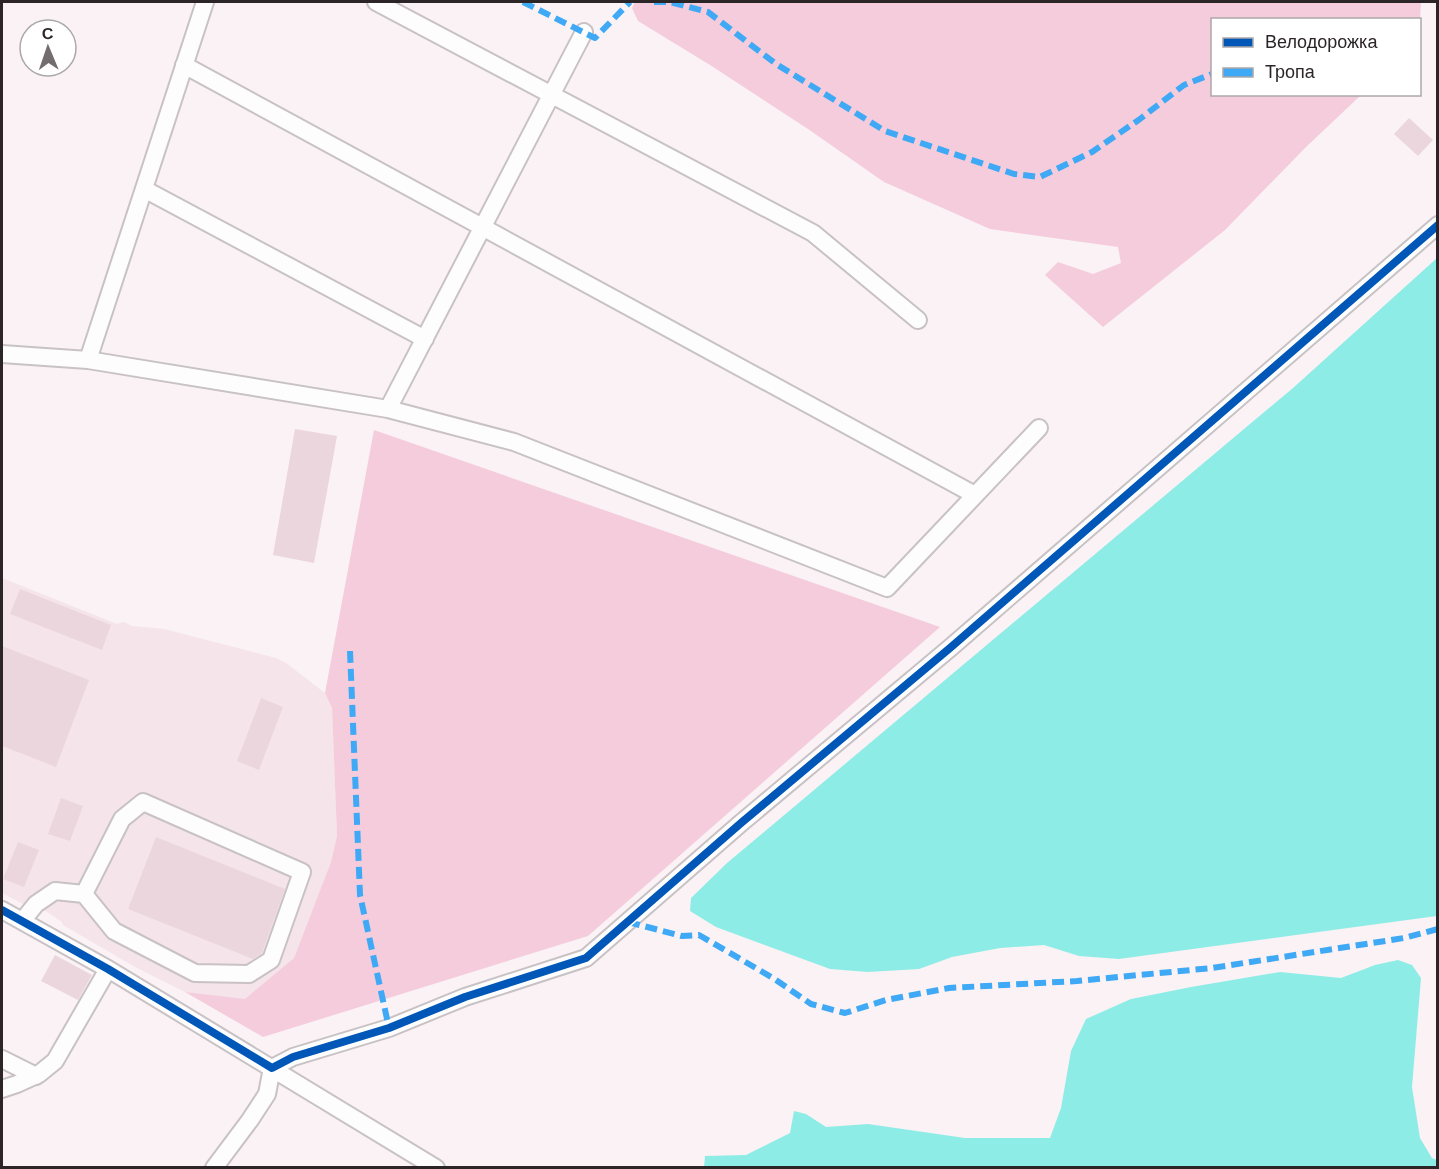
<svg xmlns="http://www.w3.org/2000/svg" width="1439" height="1169" font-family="'DM Sans',sans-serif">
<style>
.built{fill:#f5e4ea}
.green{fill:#f4ccdb}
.water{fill:#8eece6}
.building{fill:#ecd6de}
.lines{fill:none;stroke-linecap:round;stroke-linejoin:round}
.minor-casing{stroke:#c8c2c5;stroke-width:20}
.minor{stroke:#fefdfe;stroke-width:16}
.quiet{stroke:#3fa9f5;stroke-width:6;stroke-dasharray:12 6;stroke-linecap:butt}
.cycleway-casing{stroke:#fff;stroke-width:11}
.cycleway{stroke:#0057b8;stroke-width:8}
</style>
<rect width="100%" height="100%" fill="#faf2f5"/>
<!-- built -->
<path class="built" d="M2 578 117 624 124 622 132 626 164 629 276 658 286 663 325 693 332 708 337 836 331 862 294 958 245 1000 185 992 137 968 63 925 62 922 31 901 25 905 2 893Z"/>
<!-- green -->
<path class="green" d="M635 2H1421L1420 20H1212V94L1361 95 1305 148 1225 230 1103 327 1045 275 1058 262 1093 274 1121 263 1118 247 990 229 884 182 808 129 710 65 638 21 632 8Z
M374 430 940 627 588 936 263 1037 185 992 245 999 294 958 331 862 337 836 332 708 325 693Z"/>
<!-- water -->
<path class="water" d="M1437 258V916L1119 959 1079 956 1044 945 1000 948 952 957 919 969 868 972 830 969 716 927 690 911 691 898 727 863 1293 388Z
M1398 960 1412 965 1421 978 1412 1087 1420 1138 1432 1158 1437 1160V1167H704L705 1156 746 1155 790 1133 794 1111 806 1114 826 1127 868 1124 965 1138H1050L1061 1108 1071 1051 1086 1019 1131 999 1191 987 1280 972 1341 978 1375 965Z"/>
<!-- building -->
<path class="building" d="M1409 118 1433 140 1418 156 1394 134Z
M295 429 337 436 314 563 273 555Z
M20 589 111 625 102 650 10 614Z
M2 646 89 680 56 767 2 746Z
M261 698 283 707 259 770 237 761Z
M61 798 83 806 70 841 48 834Z
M156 837 285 889 262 953 253 959 128 909Z
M18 842 39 850 24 887 3 879Z
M55 955 92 975 78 1000 41 981Z"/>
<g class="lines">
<!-- minor casing -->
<g class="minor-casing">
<path id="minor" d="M376 2 813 233 918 320
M184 65 975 495
M144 189 425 339
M2 354 88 360 388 409 514 442 887 588 1039 428
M88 360 205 2
M388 409 584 32
M2 910 108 969 436 1168
M23 920 36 904 55 891 84 894 114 931 195 973 249 974 271 960 302 872 143 802 122 819 84 894
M2 1059 36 1076
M272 1068 293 1057 389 1028 465 997 586 958 741 823 950 648 1438 225
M2 1089 17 1084 39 1074 55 1061 108 969
M214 1168 250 1120 267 1094 272 1068"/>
</g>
<!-- minor -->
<use href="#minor" class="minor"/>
<!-- quiet -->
<path class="quiet" d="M523 2 595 38 630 2
M654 2H670L708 12 776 64 885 131 1014 174 1040 177 1092 152 1140 119 1184 85 1212 74
M350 651 360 895 389 1028
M628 922 682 936 699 935 773 978 811 1004 845 1013 886 1000 949 988 1077 981 1212 968 1404 938 1438 929"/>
<!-- cycleway casing -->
<g class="cycleway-casing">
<path id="cycleway" d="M2 910 108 969 272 1068 293 1057 389 1028 465 997 586 958 741 823 950 648 1438 225"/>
</g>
<!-- cycleway -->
<use href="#cycleway" class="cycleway"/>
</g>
<!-- border -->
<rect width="1439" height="1169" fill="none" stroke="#2c2528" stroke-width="6"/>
<!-- legend -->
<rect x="1211" y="18" width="210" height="78" fill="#ffffff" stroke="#aba8a9" stroke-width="1.5"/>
<rect x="1223" y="38" width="30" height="9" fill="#0057b8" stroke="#aba8a9" stroke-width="1.5"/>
<text x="1265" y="48" font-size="18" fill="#2c2528">Велодорожка</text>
<rect x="1223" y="68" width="30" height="9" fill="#3fa9f5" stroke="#aba8a9" stroke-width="1.5"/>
<text x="1265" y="78" font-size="18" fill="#2c2528">Тропа</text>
<!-- north arrow -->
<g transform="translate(48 48) rotate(358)"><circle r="28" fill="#ffffff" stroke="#aba8a9" stroke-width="1.5"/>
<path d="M0-4.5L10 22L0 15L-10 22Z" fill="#746d70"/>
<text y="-9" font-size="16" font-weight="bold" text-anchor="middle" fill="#2c2528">С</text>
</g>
</svg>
